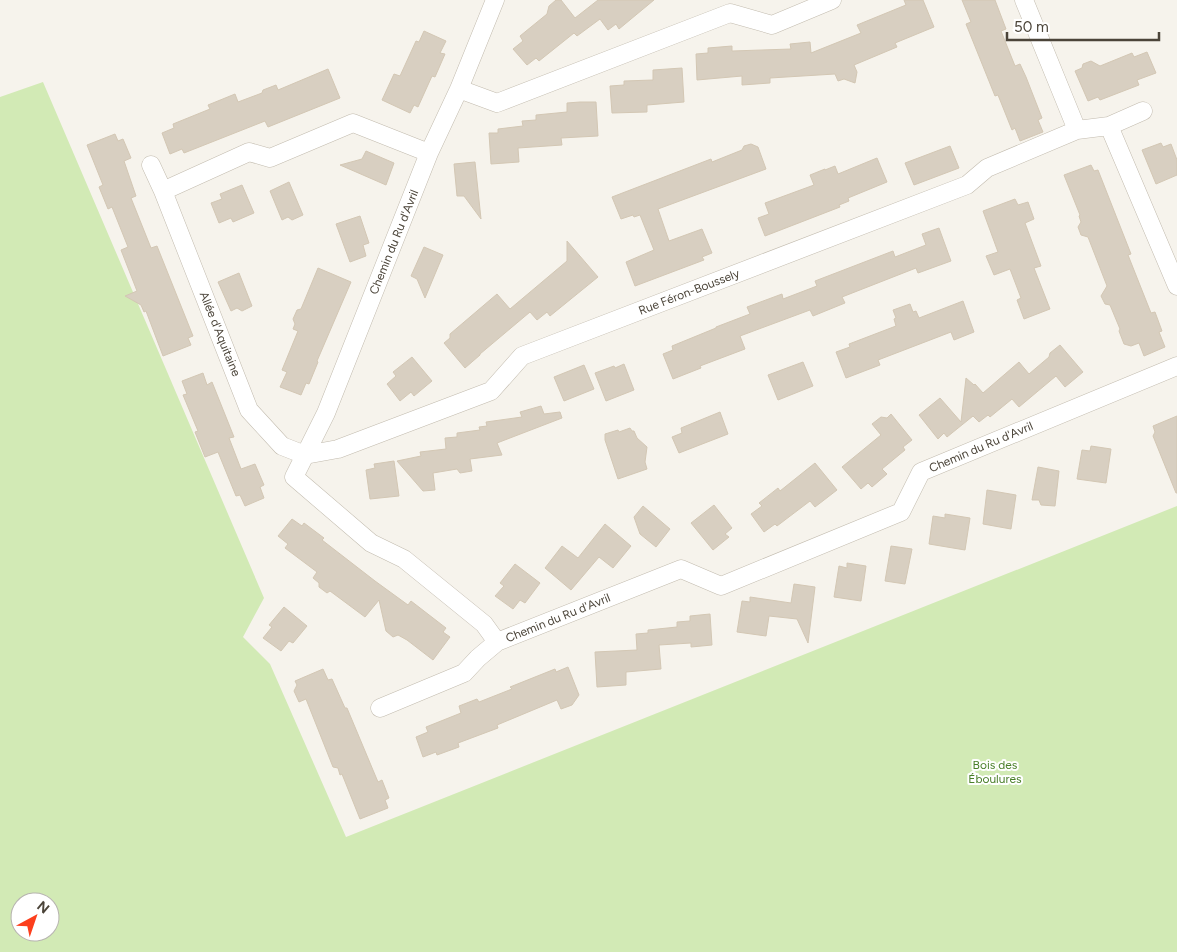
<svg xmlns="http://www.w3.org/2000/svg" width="1177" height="952" font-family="Figtree,sans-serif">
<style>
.green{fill:#d2eab5;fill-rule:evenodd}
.building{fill:#d8cfc1;stroke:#d3c7b4}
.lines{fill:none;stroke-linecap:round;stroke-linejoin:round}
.minor-casing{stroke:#c2bbae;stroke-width:19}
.minor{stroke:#fff;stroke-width:18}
.labels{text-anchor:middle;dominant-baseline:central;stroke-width:4;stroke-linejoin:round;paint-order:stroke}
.street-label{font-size:12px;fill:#4b4439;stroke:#fff}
.park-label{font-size:12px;fill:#4a7f2a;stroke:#fff}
</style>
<rect width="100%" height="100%" fill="#f6f3ec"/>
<!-- green -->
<path class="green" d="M43 82 264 598 243 637 270 664 346 837 1177 506V952H0V97ZM20 902H50V932H20Z"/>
<!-- building -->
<path class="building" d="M556 0H561L575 18 598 0H654L619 29 616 24 608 30 600 19 577 36 574 33 539 61 536 58 527 65 513 49 523 41 520 36 547 14 549 6Z
M904 0H923L934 27 895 43 897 47 854 65 857 72 855 83 844 79 838 81 835 74 770 78V83L742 85V76L697 80 696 54 708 53V48L732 46V51L791 49 790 44 810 42 811 53 861 33 857 25 906 5Z
M962 0H995L1006 29 1001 31 1015 66 1020 64 1026 77 1042 118 1038 120 1043 132 1020 141 1015 128 1012 130 998 95 995 96 966 24 971 22Z
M424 31 446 41 440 53 445 54 435 77 432 76 418 107 414 105 410 113 382 100 394 74 400 76 416 41 419 42Z
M1147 52 1156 73 1137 80 1139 85 1100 100 1098 97 1088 101 1075 71 1082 68 1083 64 1091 61 1100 66 1132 53 1134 57Z
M682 68 684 102 647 105V112L612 113 610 86 624 85V81L653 80V70Z
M328 69 340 98 268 127 265 121 184 153 182 149 170 154 162 133 174 128 173 124 210 109 208 105 235 94 238 102 262 93 263 90 276 85 278 90Z
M580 102H596L598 136 561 138 562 145 518 148 519 162 491 164 489 133H498V129L523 126 522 121 536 120V115L567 112V103Z
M115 134 118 141 123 139 131 158 124 161 136 196 131 198 151 248 157 246 193 336 188 338 191 345 163 356 146 311 144 312 141 305 125 296 137 291 121 250 128 247 112 207 108 209 99 187 103 185 87 145Z
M1161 143 1163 147 1171 144 1177 160V175L1156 184 1142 150Z
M751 144 758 147 766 169 658 209 669 241 702 229 712 253 702 257 704 260 635 286 626 262 654 250 640 215 634 217 633 215 621 219 612 197 711 159 712 162 742 150 744 146Z
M950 146 959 168 914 185 905 163Z
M366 151 394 163 386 185 340 165 362 159Z
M877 158 887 182 848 198 849 201 839 205 840 207 765 236 758 218 769 214 765 203 814 185 810 175 825 169V170L835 166 838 174Z
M475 162 481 219 464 196H457L454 164Z
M1091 165 1094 171 1098 170 1131 254 1128 255 1151 313 1155 312 1162 331 1159 332 1165 347 1144 356 1139 343 1131 346 1124 344 1119 331 1120 329 1110 305 1105 304 1101 296 1107 286 1088 237 1081 235 1078 227 1081 222 1079 216 1080 215 1064 175Z
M289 182 303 215 292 220 288 217 282 220 270 191Z
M242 185 254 213 233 222 231 218 219 223 211 203 222 199 220 194Z
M1015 199 1018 205 1028 202 1034 219 1025 223 1041 266 1034 268 1050 309 1024 319 1017 300 1021 298 1010 269 994 275 986 256 998 252 983 211Z
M360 216 369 243 363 245 366 256 350 262 336 224Z
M939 228 951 261 918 273 916 268 842 297 845 303 813 316 810 310 740 336 745 349 700 366 701 368 673 379 663 354 673 350 672 346 716 328V327L750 314 747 307 782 294 783 299 817 286 815 281 893 251 895 257 926 245 922 234Z
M567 241 598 277 550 316 547 312 537 320 530 312 480 354V355L465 368 444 343 450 338V334L497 294 510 309 567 261Z
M424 247 443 255 425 298 417 279 411 276Z
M318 268 351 282 317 361 318 362 309 384 306 383 301 395 280 387 287 372 282 370 298 331 293 329 295 324 293 319 297 310 301 309Z
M239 273 252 306 242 311 237 308 231 311 218 282Z
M963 301 974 332 954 340 951 332 878 360 880 365 846 378 836 352 850 347 849 344 896 326 894 319 896 318 893 310 910 304 913 312 916 311 919 318Z
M1060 345 1083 372 1065 387 1056 376 1019 407 1012 399 990 417 988 415 979 422 973 416 947 437 944 433 938 439 919 415 940 398 961 422 966 378 974 385 975 384 983 393 1019 362 1029 374 1049 357 1050 353Z
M412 357 432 381 414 396 411 392 400 401 387 384 396 376 393 372Z
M803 362 813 386 778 400 768 375Z
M624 364 634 390 606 401 595 373 614 366 615 368Z
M584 365 594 389 564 401 554 377Z
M203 373 207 385 212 382 234 437 229 438 241 469 255 464 264 485 260 487 264 498 245 506 240 495 236 496 218 452 205 457 195 432 198 431 183 395 187 394 182 381Z
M541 406 544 414 560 412 562 418 497 443 502 455 470 459 472 471 460 473 457 469 433 473 435 490 423 491 397 461 421 456 420 452 446 449 445 438 457 437V433L480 430 479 427 487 426 486 422 522 417 520 412Z
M720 412 728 434 679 453 672 437 682 433 681 428Z
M891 414 912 440 903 447 905 450 882 469 887 474 872 487 868 483 861 489 842 467 881 435 872 424 881 417 887 418Z
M1177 416V493H1176L1153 436 1155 432 1153 426Z
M630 428 632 431H634L637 438 647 447 645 462 647 469 618 479 605 440V434L618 430 619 432Z
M1091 446 1111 449 1106 483 1077 479 1082 450 1090 451Z
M394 461 399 496 370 499 366 470 375 468 374 464Z
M815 463 837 490 815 507 810 501 777 526 775 524 764 532 751 514 762 506 759 503 778 488 780 491Z
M1038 467 1059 471 1055 506 1041 505 1039 500H1032Z
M987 490 1016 495 1011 529 983 524Z
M714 505 732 528 725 534 729 537 713 550 691 523Z
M643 506 670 529 656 547 640 534 634 517Z
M945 514 970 518 965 550 929 544 933 516 945 518Z
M292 519 302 526 304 523 324 538 322 540 375 581 408 605 411 601 446 628 443 632 450 637 433 660 407 640 398 635 393 637 386 631 379 600 365 617 330 591 327 593 319 587V583L313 578 317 572 285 548 288 544 278 536Z
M605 524 631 546 613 568 599 557 571 590 545 568 562 546 578 558Z
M891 546 912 549 905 584 885 581Z
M847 563 866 566 861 601 834 597 839 566 847 568Z
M515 564 540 583 525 603 520 600 513 609 495 596 504 586 500 583Z
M794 584 815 587 808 643 797 619 769 616 766 636 737 632 742 601 750 602V597L791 603Z
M284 607 307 626 293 643 289 641 281 651 263 638 272 627 269 625Z
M710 614 712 645 691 647V643L659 645 661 669 626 672V685L597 687 595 652 637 650 636 634 648 633V630L677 627V622L690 621V616Z
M568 667 579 695 572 705 561 709 557 700 497 725 498 728 458 743 459 747 437 755 436 752 423 757 416 737 428 732 426 727 461 713 459 706 477 699 479 702 512 689 510 687 555 669 556 672Z
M323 669 328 680 332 679 345 708H347L378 782 382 780 389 798 385 800 388 808 360 819 342 774 340 775 338 768 333 767 306 699 299 702 294 691 297 685 295 681Z"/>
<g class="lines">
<!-- minor casing -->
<g class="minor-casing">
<path id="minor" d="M495 0 459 89 429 153 326 413 294 477 371 543 404 559 484 624 497 642 681 569 721 586 901 512 921 472 1177 366
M1024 0 1077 130 1109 126 1143 111
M459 89 497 103 730 13 772 25 832 0
M1109 126 1177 286
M151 165 163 191 249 410 282 446 305 455 338 449 491 391 522 356 967 185 987 168 1077 130
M163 191 249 152 270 158 353 123 429 153
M380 708 464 673 478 658 497 642"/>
</g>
<!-- minor -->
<use href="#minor" class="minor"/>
</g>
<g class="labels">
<!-- street labels -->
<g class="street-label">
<text transform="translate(394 242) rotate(-68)">Chemin du Ru d'Avril</text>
<text transform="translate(689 292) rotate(-21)">Rue Féron-Boussely</text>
<text transform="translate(220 334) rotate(68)">Allée d'Aquitaine</text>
<text transform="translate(981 447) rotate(-23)">Chemin du Ru d'Avril</text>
<text transform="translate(558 618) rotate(-22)">Chemin du Ru d'Avril</text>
</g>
<!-- park labels -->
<g class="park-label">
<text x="995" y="765">Bois des<tspan x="995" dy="14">Éboulures</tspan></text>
</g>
</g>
<!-- north arrow -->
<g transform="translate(35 917) rotate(40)"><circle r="24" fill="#ffffff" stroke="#b7b4b0"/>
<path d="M0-4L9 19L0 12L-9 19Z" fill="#fc3f1d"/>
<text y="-8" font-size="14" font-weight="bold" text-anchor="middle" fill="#4b4439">N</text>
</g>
<!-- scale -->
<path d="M1007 32v8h152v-8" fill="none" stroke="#4b4439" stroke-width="2.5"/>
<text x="1014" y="32" font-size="15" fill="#4b4439" stroke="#ffffff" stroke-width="4" paint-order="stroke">50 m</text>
</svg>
